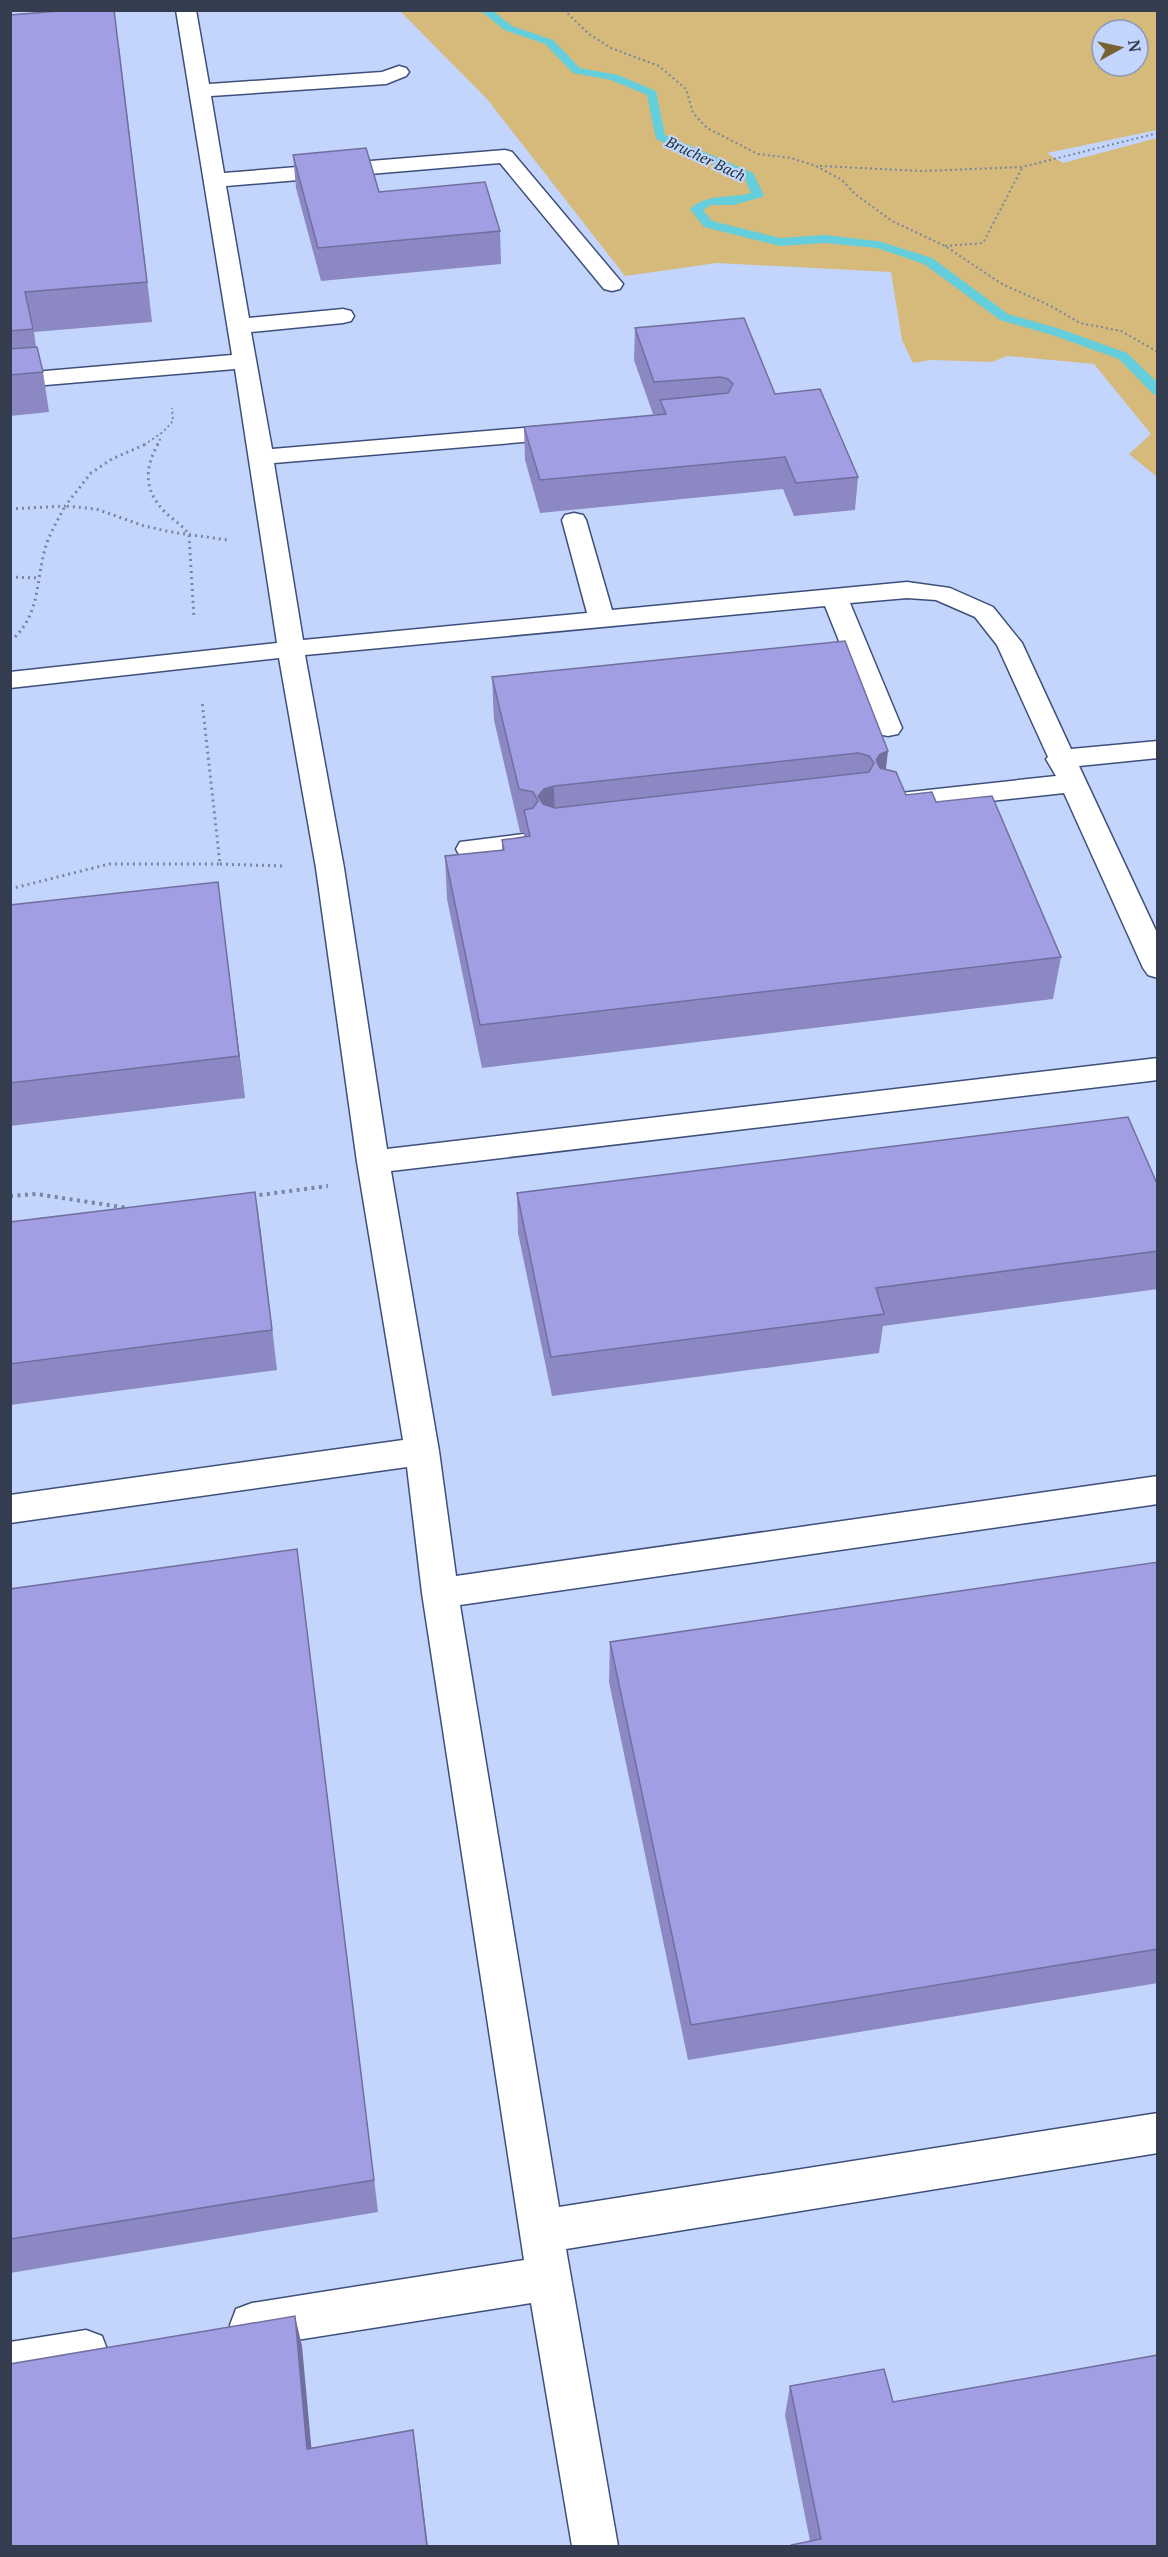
<svg xmlns="http://www.w3.org/2000/svg" width="1168" height="2557" font-family="'PT Serif',serif">
<style>
.green{fill:#d5ba7b;fill-rule:evenodd}
.lines{fill:none;stroke-linecap:round;stroke-linejoin:round}
.stream{fill:#64cedc;fill-rule:evenodd}
.minor-casing{stroke:#3e4f7a;stroke-width:3}
.path-far2{stroke:#7986a3;stroke-width:2;stroke-dasharray:2 3;stroke-linecap:butt}
.path-far1{stroke:#7986a3;stroke-width:3;stroke-dasharray:2 4;stroke-linecap:butt}
.path{stroke:#7986a3;stroke-width:4;stroke-dasharray:3 4.5;stroke-linecap:butt}
.minor{fill:#fff;fill-rule:evenodd}
.wall{fill:#8b88c3}
.shaded-wall{fill:#716f9f}
.building{fill:#a29ee3;stroke:#716f9f;stroke-width:1.5;fill-rule:evenodd}
.labels{text-anchor:middle;dominant-baseline:central;stroke-width:4.5;stroke-linejoin:round;paint-order:stroke}
.far-water-label{font-size:15px;font-style:italic;fill:#192d30;stroke:#c3d5fd}
</style>
<rect width="100%" height="100%" fill="#c3d5fd"/>
<!-- green -->
<path class="green" d="M400 11H1157V130L1047 153 1063 163 1157 138V477L1129 454 1151 434 1094 364 1007 356 992 362 930 360 913 363 902 340 891 272 717 263 625 276 487 99ZM1102 30H1138V66H1102Z"/>
<g class="lines">
<!-- stream -->
<path class="stream" d="M480 10H492L512 26 553 40 580 68 618 75 656 91 665 135 753 173 764 195 762 197 733 205H711L703 210 712 221 780 238 824 235 878 241 932 258 1008 314 1060 329 1127 353 1158 383V395L1153 394 1119 359 1052 335 1000 320 924 264 877 248 824 243 780 246 704 227 690 209 692 207C711 193 728 199 751 193L744 177 656 139 647 95 611 80 573 73 545 44 504 30Z"/>
<!-- minor casing -->
<g class="minor-casing">
<path id="minor" d="M176 10H196L209 84 382 72 399 66 406 68 409 72 406 76 386 84 211 96 224 173 505 150 512 152 623 284 620 289 612 291 604 289 500 163 226 186 249 318 343 309 351 311 354 316 351 321 343 323 251 332 272 449 571 424 579 426 583 431 579 436 571 438 274 463 303 640 587 613 562 520 565 515 574 513 583 515 586 520 612 610 907 582 950 588 993 607 1022 643 1071 749 1158 741V758L1079 766 1158 935V978L1148 975 1143 968 1064 793 891 812 881 809 877 803 881 797 891 794 1056 776 1046 759 1048 757 997 645 975 617 936 600 907 598 850 603 902 728 898 734 888 736 878 734 874 728 825 606 305 655 344 868 387 1149 1158 1058V1080L391 1171 439 1451 456 1576 1158 1476V1504L460 1605 559 2207 1158 2113V2153L566 2249 618 2546H572L531 2303 252 2347 236 2341 230 2325 236 2309 252 2303 524 2260 422 1593 407 1467 10 1523V1495L403 1440 357 1162 316 868 279 658 10 688V672L277 643 235 369 10 388V374L232 355Z
M523 834 533 837 537 843 533 849 470 858 460 856 456 849 460 842Z
M86 2330 102 2336 108 2352 102 2368 86 2374 10 2386V2342Z"/>
</g>
<!-- path-far2 -->
<path class="path-far2" d="M564 10 589 34 611 48 659 66 686 89 693 113 707 128 758 154 791 158 816 166 842 180 855 194 892 221 945 246 1002 284 1051 306 1080 323 1121 331 1158 352
M820 166 922 171 1022 167 1158 133
M945 246 983 243 1022 168
M144 445 163 432 173 421 172 408
M157 445 162 436"/>
<!-- path-far1 -->
<path class="path-far1" d="M158 444C144 469 144 491 165 512 173 520 183 525 189 535L194 618
M10 509 65 506 91 473 112 459 146 444
M10 577 40 578
M15 637C40 612 36 581 45 549 49 534 58 520 65 506L96 509 144 526 171 532 228 540
M220 864 282 866
M10 889 109 864H220L202 701"/>
<!-- path -->
<path class="path" d="M10 1196 36 1194 128 1208
M252 1196 328 1186"/>
<!-- minor -->
<use href="#minor" class="minor"/>
</g>
<!-- wall -->
<path class="wall" d="M10 15 119 45 152 322 34 332 36 347 43 372 49 412 10 416Z
M293 155 379 192 500 231 501 264 321 281 296 188Z
M635 328 775 394 858 477 855 510 794 516 783 489 540 513 525 460 524 427 660 415V414H653L634 360Z
M845 641 886 770 906 795 936 802 1061 957 1053 999 482 1068 447 899 445 856 502 850V840L524 837V833L520 832 494 720 492 677Z
M10 905 223 924 245 1098 10 1126Z
M1158 1186V1289L883 1326 879 1353 552 1396 518 1233 517 1193Z
M255 1192 277 1370 10 1405V1222Z
M1158 1562V1983L688 2060 609 1682 610 1642Z
M302 1588 378 2212 10 2273V1589Z
M790 2386 893 2402 1158 2547H791V2545L810 2541 785 2415Z"/>
<!-- shaded-wall -->
<path class="shaded-wall" d="M119 45 152 322 147 282Z
M888 751 883 794 876 760 880 754Z
M554 786 555 829 538 796 544 789Z
M218 882 223 924 245 1098 239 1056Z
M255 1192 261 1233 277 1370 272 1330Z
M297 1549 302 1588 378 2212 374 2180Z
M295 2316 302 2346 314 2476 307 2449Z
M413 2430 417 2458 428 2547H427Z"/>
<!-- building -->
<path class="building" d="M72 10H114L147 282 25 292 33 329 10 331V15Z
M366 148 379 192 485 182 500 231 318 248 293 155Z
M744 318 775 394 820 389 858 477 796 483 785 457 540 480 524 427 666 414 660 400 728 393 733 384 728 379 720 377 654 382 635 328Z
M37 347 43 372 10 375V349Z
M845 641 888 751 880 754 876 760 880 768 896 772 906 795 932 792 936 802 992 796 1061 957 480 1025 445 856 504 850 502 840 530 836 524 810 533 808 538 801 533 792 519 789 492 677ZM858 753 869 756 874 763 869 772 555 808 543 804 538 796 544 789 554 786Z
M218 882 239 1056 10 1083V905Z
M1128 1117 1158 1186V1251L876 1288 884 1314 551 1357 517 1193Z
M255 1192 272 1330 10 1364V1222Z
M297 1549 374 2180 10 2239V1589Z
M1158 1562V1949L691 2025 610 1642Z
M295 2316 307 2449 413 2430 427 2547H10V2364Z
M1158 2355V2547H791V2545L821 2539 790 2386 884 2369 893 2402Z"/>
<g class="labels">
<!-- far-water labels -->
<g class="far-water-label">
<text transform="translate(706 158) rotate(25)">Brucher Bach</text>
</g>
</g>
<!-- border -->
<rect width="1168" height="2557" fill="none" stroke="#343c50" stroke-width="24"/>
<!-- north arrow -->
<g transform="translate(1120 48) rotate(82)"><circle r="28" fill="#c3d5fd" stroke="#8a98b8" stroke-width="1.5"/>
<path d="M0-4.5L10 22L0 15L-10 22Z" fill="#776231"/>
<text y="-9" font-size="16" font-weight="bold" text-anchor="middle" fill="#343c50">N</text>
</g>
</svg>
